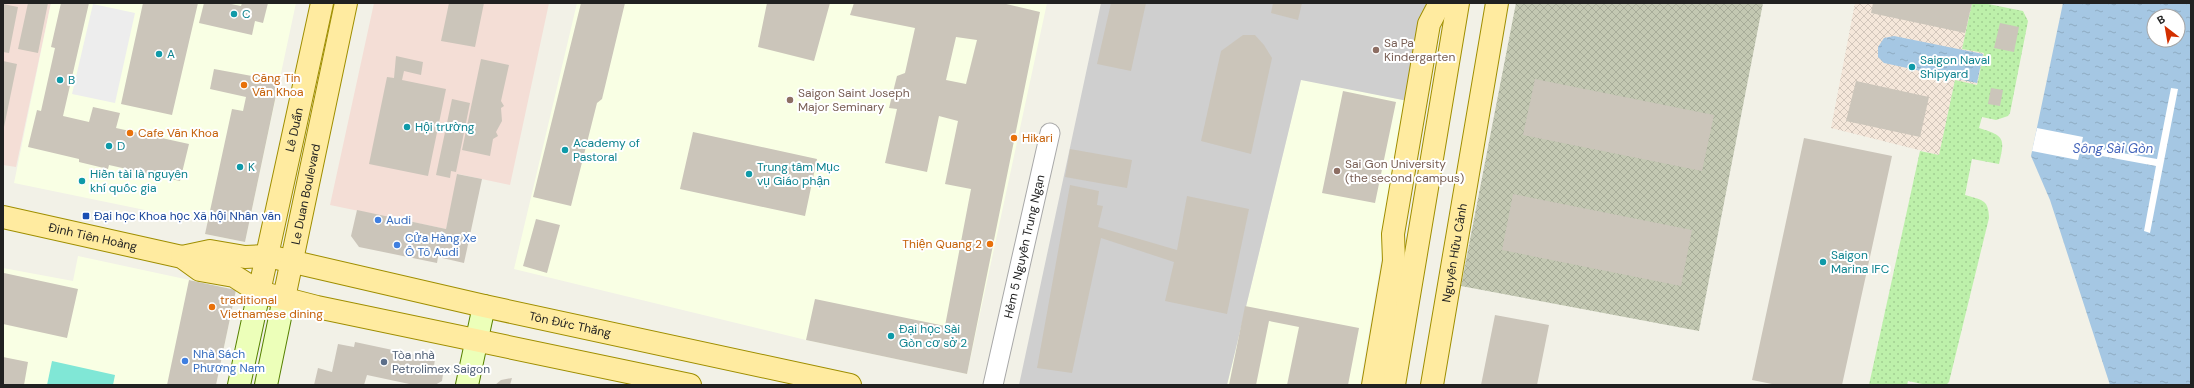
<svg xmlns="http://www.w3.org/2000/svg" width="2194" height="388" font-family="'DM Sans',sans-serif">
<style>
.commercial{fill:#f4ded6}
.education{fill:#f9ffe4}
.religious{fill:#cfcfcf}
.military{fill:url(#military-cross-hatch)}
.construction{fill:url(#construction-cross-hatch)}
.grass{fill:url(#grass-dots)}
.pitch{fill:#80e7d6}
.parking{fill:#ededed}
.water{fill:url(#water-ripples);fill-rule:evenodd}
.pier{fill:#fff}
.building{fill:#cbc5ba;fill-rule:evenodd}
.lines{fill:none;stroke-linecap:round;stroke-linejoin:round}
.street-casing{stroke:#a8a8a8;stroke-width:21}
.secondary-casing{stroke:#568100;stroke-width:24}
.primary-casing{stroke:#9f8e00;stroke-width:24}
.street{stroke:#fff;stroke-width:19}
.secondary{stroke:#ecffb9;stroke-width:22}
.primary{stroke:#ffeba0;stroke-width:22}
.culture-dot{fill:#0f9aa8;stroke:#fff;stroke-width:1.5}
.education-dot{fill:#8d6e63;stroke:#fff;stroke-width:1.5}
.food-dot{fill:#e8710a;stroke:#fff;stroke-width:1.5}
.transit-dot{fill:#1a4fb4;stroke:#fff;stroke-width:1.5}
.shop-dot{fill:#3f7fe0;stroke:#fff;stroke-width:1.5}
.service-dot{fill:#5c6f8a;stroke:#fff;stroke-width:1.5}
.labels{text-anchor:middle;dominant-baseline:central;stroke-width:4;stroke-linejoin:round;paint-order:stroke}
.culture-label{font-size:12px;fill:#0d838f;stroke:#fff;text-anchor:start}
.education-label{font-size:12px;fill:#785e54;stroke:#fff;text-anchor:start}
.food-label{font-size:12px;fill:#c56008;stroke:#fff;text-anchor:start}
.street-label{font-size:12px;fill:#212121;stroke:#fff}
.transit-label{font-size:12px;fill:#164399;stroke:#fff;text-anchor:start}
.shop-label{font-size:12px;fill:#366cbe;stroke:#fff;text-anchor:start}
.service-label{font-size:12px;fill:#4e5e75;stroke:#fff;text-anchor:start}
.water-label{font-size:13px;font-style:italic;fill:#4465bb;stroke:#fff}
</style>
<defs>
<pattern id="military-cross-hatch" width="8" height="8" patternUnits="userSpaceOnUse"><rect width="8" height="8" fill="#f5e7da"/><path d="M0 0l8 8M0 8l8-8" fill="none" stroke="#d2c6bb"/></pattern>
<pattern id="construction-cross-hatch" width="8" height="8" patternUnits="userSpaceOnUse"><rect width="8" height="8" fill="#c3c8b2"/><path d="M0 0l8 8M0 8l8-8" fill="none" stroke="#a7ac99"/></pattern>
<pattern id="grass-dots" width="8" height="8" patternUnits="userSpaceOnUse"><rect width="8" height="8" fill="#bdf0aa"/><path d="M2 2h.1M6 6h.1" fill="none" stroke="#a2ce92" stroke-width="1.8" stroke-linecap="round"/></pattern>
<pattern id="water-ripples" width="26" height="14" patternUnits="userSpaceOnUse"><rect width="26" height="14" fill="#a5c7e3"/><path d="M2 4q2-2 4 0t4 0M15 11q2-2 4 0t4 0" fill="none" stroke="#8eabc2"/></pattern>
</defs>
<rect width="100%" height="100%" fill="#f2f1e7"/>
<!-- commercial -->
<path class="commercial" d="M3 3H51L16 167 3 165Z
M374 3H549L510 185 458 174 446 229 330 205Z"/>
<!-- education -->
<path class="education" d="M51 3H296L245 242 205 234 208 223 14 183Z
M577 3H1047L967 374 806 340 514 269Z
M1301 79 1408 101 1360 385H1227Z
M78 256 236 290 216 385H3V268L73 281Z"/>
<!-- religious -->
<path class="religious" d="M1101 3H1426L1408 101 1301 80 1227 385H1019Z"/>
<!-- military -->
<path class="military" d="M1855 3H1972L1962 49 1984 53 1977 85 1955 80 1939 155 1831 128Z"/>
<!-- construction -->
<path class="construction" d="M1516 3H1763L1699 331 1461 286Z"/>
<!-- grass -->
<path class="grass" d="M1972 3H1983L2023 11 2028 21 2010 113 2008 116 1996 120 1982 117 1979 128C2005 136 2005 138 1999 164L1972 159 1965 195C1980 200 1989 198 1989 218L1949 382 1946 385H1927L1908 381 1907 385H1869L1920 151 1939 155 1955 80 1977 85 1984 53 1962 49Z"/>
<!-- pitch -->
<path class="pitch" d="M52 361 115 375 113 385H47Z"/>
<!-- parking -->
<path class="parking" d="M93 4 135 13 115 103 72 94Z"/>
<!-- water -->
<path class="water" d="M2063 3H2191V385H2110L2050 200 2031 156ZM2154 16H2178V40H2154Z
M1894 36 1983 54 1977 83 1884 63 1878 57V47L1884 38Z"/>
<!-- pier -->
<path class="pier" d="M2171 88 2178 89 2150 233 2144 231 2156 166 2080 152 2078 160 2032 151 2037 128 2083 137 2081 146 2157 159Z"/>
<!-- building -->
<path class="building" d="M28 3H48L38 53 18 49Z
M61 3H89L63 116 89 122 93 107 120 113 116 128 189 144 180 181 109 165 108 169 79 162V159L28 147 37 110 41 111 55 48 51 47Z
M143 3H198L172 115 121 104Z
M204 3H226L241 6 242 3H268L263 23 255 21 252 35 199 23Z
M449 3H484L475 47 441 41Z
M581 3H625L602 99 597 103 571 206 533 197Z
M767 3H830L814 61 758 47Z
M854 3H1002L1040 12 967 374 806 340 815 299 945 326 971 189 945 184 958 121 939 116 927 172 885 163 897 109 889 108 897 76 905 73 915 28 850 15ZM956 37 977 40 966 84 946 80Z
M1111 3H1146L1131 71 1097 64Z
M1273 3H1302L1298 20 1271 13Z
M1873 3H1972L1965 33 1871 13Z
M3 4 18 7 9 53 3 52Z
M2000 23 2019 27 2014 52 1994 48Z
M1243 35H1255L1264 45 1272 58 1251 154 1201 141 1221 51Z
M396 56 423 62 421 75 404 71 402 80 446 89 428 176 369 164 387 77 394 78Z
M481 59 509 65 501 101 504 106 501 108 502 121 496 132 498 136 493 139 490 156 462 150Z
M3 61 17 64 4 127H3Z
M214 69 279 81 245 242 205 234 232 109 243 111 246 97 210 89Z
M1535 79 1714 115 1702 171 1523 135Z
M1856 81 1929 97 1920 137 1846 121Z
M1991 88 2003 90 2000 106 1988 104Z
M1343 91 1396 102 1375 203 1322 193Z
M452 99 470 103 456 172 451 171 450 178 436 175Z
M693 132 817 159 805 216 680 189Z
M1804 138 1892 156 1842 385H1777L1752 380Z
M1070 149 1132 160 1127 188 1065 177Z
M457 174 482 179 464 263 438 257 437 263 359 247 351 236 357 210 446 229Z
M1070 185 1099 191 1097 205 1103 206 1098 227 1177 250 1187 196 1249 209 1227 314 1165 301 1174 262 1101 238 1072 373 1037 368Z
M1513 194 1692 230 1681 286 1502 250Z
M536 219 560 225 547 273 523 266Z
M4 273 78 289 67 338 3 324Z
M189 280 236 290 216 385H167Z
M1245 306 1359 328 1348 385H1287L1299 327 1269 321 1256 385H1229Z
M1495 315 1549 325 1537 385H1481Z
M355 342 435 359 434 366 439 367 443 374 442 381 435 385H414L367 375 364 385H314L318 368 332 372 338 344 354 347Z
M3 357 28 362 24 385H3Z
M512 378 510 385H495L501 380Z"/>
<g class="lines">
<!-- street casing -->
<g class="street-casing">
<g id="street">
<path id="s1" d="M993 385 1050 133"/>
</g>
</g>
<!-- secondary casing -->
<g class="secondary-casing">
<path id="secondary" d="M239 385 259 292
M266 385 284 298
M467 385 484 306"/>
</g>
<!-- primary casing -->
<g class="primary-casing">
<g id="primary">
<path id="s2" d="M3 217 182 257 200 270 234 276 259 292 317 307 690 385"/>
<path id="s3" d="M182 257 210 251 245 257 268 256 484 306 850 385"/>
<path id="s4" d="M259 292 322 3"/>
<path id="s5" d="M284 298 346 3"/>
<path d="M1373 385 1394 261 1393 234 1429 24 1440 3"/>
<path d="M1394 385 1458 3"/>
<path id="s6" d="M1432 385 1497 3"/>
</g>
</g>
<!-- street -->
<use href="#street" class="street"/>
<!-- secondary -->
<use href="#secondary" class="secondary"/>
<!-- primary -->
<use href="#primary" class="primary"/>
</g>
<!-- markers -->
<g class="culture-dot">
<circle cx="234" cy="14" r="4"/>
<circle cx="159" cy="54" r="4"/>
<circle cx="1912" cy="67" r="4"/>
<circle cx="60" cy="80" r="4"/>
<circle cx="407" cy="127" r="4"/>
<circle cx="109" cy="146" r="4"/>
<circle cx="565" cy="150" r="4"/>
<circle cx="240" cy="167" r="4"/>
<circle cx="749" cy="174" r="4"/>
<circle cx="82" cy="181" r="4"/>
<circle cx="1823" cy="262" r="4"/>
<circle cx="891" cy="336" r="4"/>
</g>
<g class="education-dot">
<circle cx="1376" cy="50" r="4"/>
<circle cx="790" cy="100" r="4"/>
<circle cx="1337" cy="171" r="4"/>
</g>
<g class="food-dot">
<circle cx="244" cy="85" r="4"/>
<circle cx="130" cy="133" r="4"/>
<circle cx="1014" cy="138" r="4"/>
<circle cx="990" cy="244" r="4"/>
<circle cx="212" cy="307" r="4"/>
</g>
<rect class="transit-dot" x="82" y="212" width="8" height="8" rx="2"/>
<g class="shop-dot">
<circle cx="378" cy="220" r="4"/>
<circle cx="397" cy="245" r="4"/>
<circle cx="185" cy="361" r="4"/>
</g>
<circle class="service-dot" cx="384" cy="362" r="4"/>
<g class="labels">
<!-- culture labels -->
<g class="culture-label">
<text x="242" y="14">C</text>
<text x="167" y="54">A</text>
<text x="1920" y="60">Saigon Naval<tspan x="1920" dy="14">Shipyard</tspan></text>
<text x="68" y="80">B</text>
<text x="415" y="127">Hội trường</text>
<text x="573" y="143">Academy of<tspan x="573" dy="14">Pastoral</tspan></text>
<text x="117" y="146">D</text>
<text x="248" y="167">K</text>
<text x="757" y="167">Trung tâm Mục<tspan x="757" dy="14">vụ Giáo phận</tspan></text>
<text x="90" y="174">Hiền tài là nguyên<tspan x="90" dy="14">khí quốc gia</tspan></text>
<text x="1831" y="255">Saigon<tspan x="1831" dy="14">Marina IFC</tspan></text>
<text x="899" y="329">Đại học Sài<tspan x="899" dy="14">Gòn cơ sở 2</tspan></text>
</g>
<!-- education labels -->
<g class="education-label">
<text x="1384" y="43">Sa Pa<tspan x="1384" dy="14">Kindergarten</tspan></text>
<text x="798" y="93">Saigon Saint Joseph<tspan x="798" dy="14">Major Seminary</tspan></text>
<text x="1345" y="164">Sai Gon University<tspan x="1345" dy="14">(the second campus)</tspan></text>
</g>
<!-- food labels -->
<g class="food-label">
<text x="252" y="78">Căng Tin<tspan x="252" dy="14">Văn Khoa</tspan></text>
<text x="138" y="133">Cafe Văn Khoa</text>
<text x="1022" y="138">Hikari</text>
<text x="982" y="244" text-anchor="end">Thiện Quang 2</text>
<text x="220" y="300">traditional<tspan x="220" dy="14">Vietnamese dining</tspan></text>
</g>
<!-- street labels -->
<g class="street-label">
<text stroke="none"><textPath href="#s4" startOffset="166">Lê Duẩn</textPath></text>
<text stroke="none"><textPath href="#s5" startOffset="106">Le Duan Boulevard</textPath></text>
<text stroke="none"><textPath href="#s2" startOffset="92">Đinh Tiên Hoàng</textPath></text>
<text stroke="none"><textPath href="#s1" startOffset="142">Hẻm 5 Nguyễn Trung Ngạn</textPath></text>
<text stroke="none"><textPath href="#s6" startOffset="134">Nguyễn Hữu Cảnh</textPath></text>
<text stroke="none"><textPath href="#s3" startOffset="397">Tôn Đức Thắng</textPath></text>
</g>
<!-- transit labels -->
<g class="transit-label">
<text x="94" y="216">Đại học Khoa học Xã hội Nhân văn</text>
</g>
<!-- shop labels -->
<g class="shop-label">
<text x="386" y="220">Audi</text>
<text x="405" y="238">Cửa Hàng Xe<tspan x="405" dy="14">Ô Tô Audi</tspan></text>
<text x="193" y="354">Nhà Sách<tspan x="193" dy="14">Phương Nam</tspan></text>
</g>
<!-- service labels -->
<g class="service-label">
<text x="392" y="355">Tòa nhà<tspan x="392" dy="14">Petrolimex Saigon</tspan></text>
</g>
<!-- water labels -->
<g class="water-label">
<text x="2113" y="148">Sông Sài Gòn</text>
</g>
</g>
<!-- border -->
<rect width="2194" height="388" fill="none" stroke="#212121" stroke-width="8"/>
<!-- north arrow -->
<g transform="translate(2166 28) rotate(329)"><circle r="19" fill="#ffffff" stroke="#a6a6a6"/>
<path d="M0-3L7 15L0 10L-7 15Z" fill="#d32f00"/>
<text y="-6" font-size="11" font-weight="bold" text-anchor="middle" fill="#212121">B</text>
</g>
</svg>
